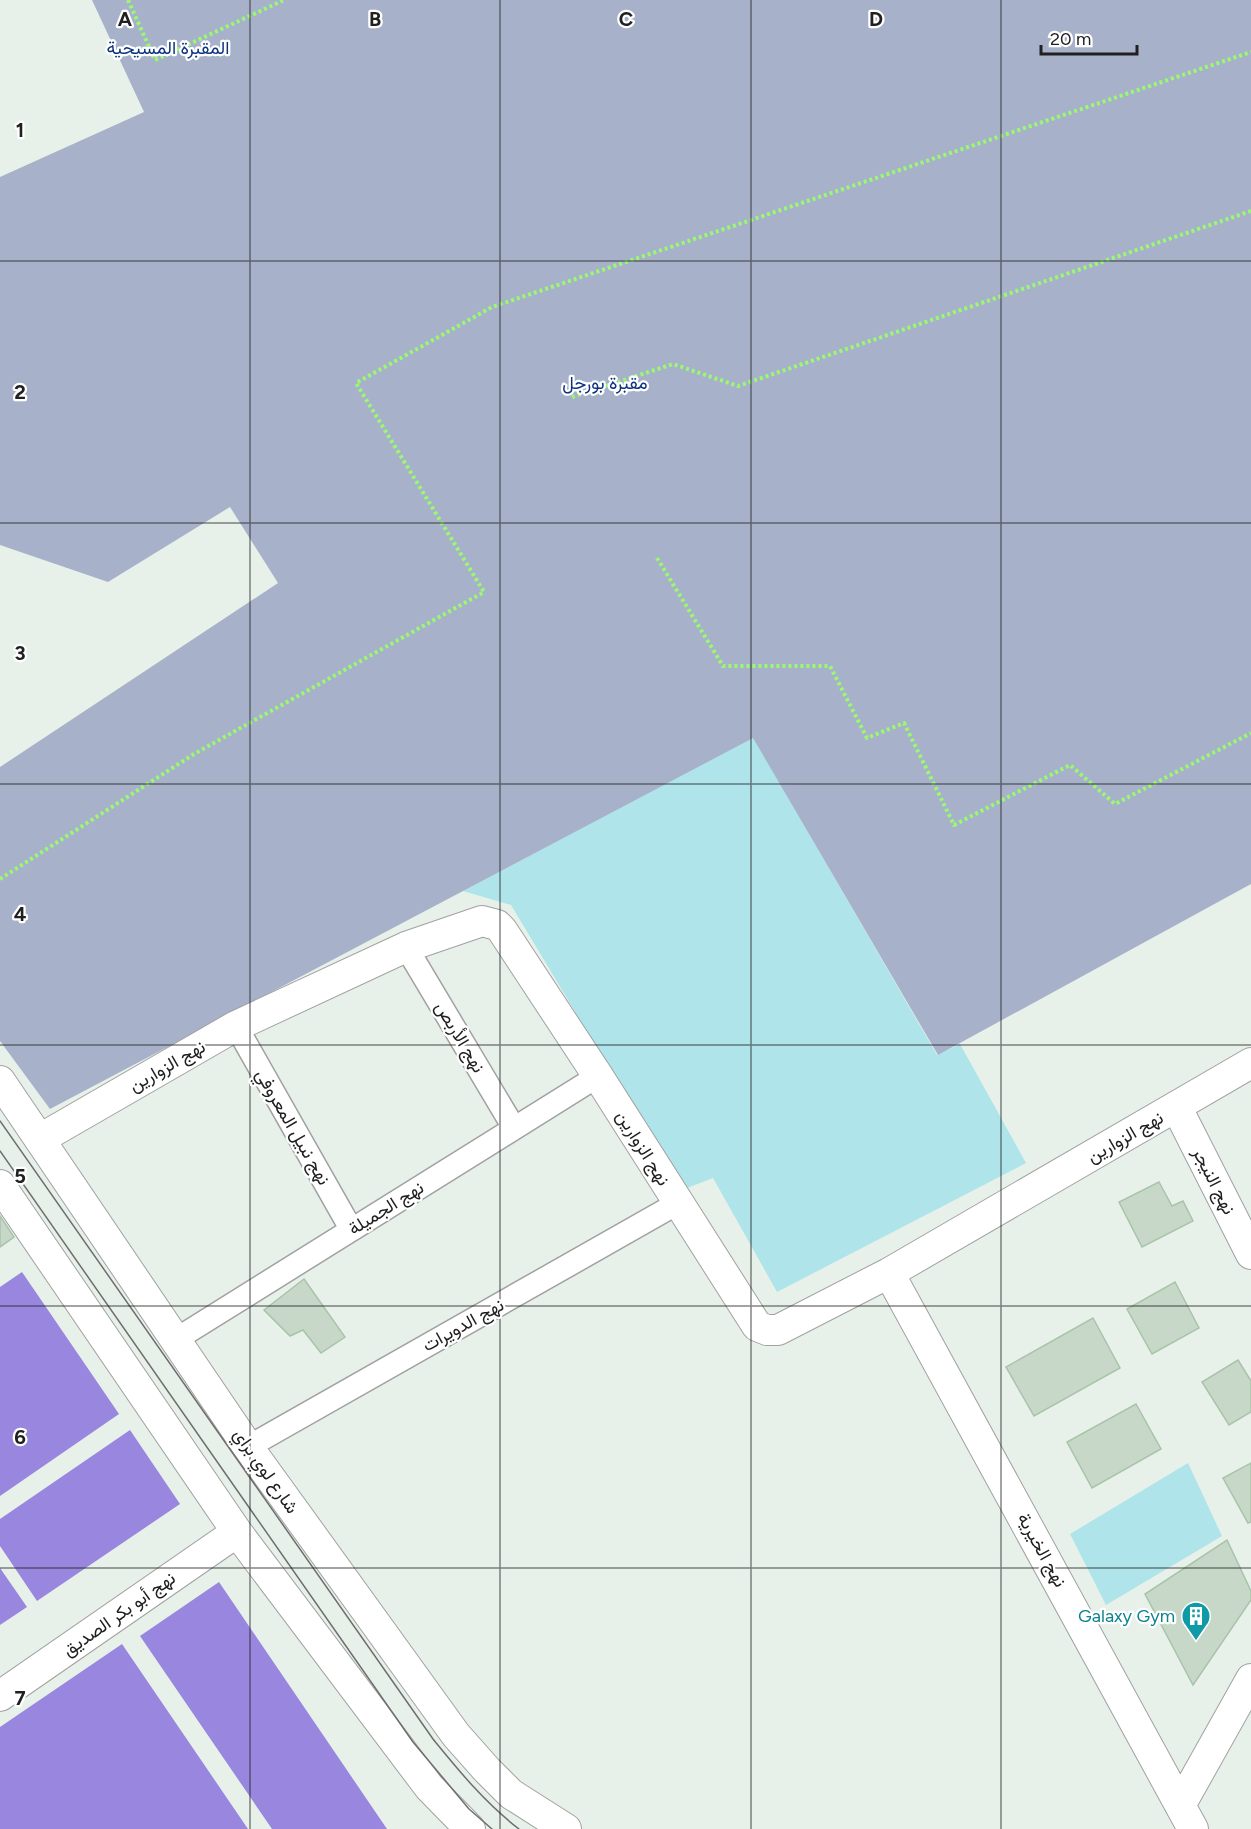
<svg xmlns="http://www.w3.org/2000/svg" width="1251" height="1829" font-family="Figtree,Vazirmatn,sans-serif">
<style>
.grass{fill:#aee4ea}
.cemetery{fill:#a8b1ca}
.pitch{fill:#9886df}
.building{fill:#c7d8c8;stroke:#a9c3aa;stroke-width:1.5}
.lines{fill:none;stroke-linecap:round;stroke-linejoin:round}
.pedestrian-casing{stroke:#a1a1a1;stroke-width:25}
.minor-casing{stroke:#a1a1a1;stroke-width:32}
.path{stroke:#99fa6f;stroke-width:4;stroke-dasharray:3 3;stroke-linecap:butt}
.pedestrian{stroke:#fff;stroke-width:22}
.minor{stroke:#fff;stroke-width:30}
.tram{stroke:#6e6e6e;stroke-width:1.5}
.grid{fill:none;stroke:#202020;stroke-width:1.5;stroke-opacity:0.55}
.labels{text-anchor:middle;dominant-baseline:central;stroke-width:4.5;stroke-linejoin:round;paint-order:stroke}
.park-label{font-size:18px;fill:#0c3281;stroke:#fff}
.street-label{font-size:18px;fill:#202020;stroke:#fff}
.culture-label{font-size:18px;fill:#0d838f;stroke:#fff;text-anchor:end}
.grid-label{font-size:20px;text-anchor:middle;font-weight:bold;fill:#202020;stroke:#fff;stroke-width:4.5;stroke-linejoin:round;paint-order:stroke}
</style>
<rect width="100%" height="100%" fill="#e7f1e9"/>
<!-- grass -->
<path class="grass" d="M753 737 937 1055 960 1044 1026 1163 777 1292 713 1178 682 1190 511 905 463 891Z
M1188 1463 1222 1536 1106 1605 1070 1534Z"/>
<!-- cemetery -->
<path class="cemetery" d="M92 0H1251V884L938 1055 753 738 50 1109 0 1041V767L278 583 230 507 108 582 0 545V177L144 112Z"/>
<!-- pitch -->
<path class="pitch" d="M22 1272 119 1414 0 1496V1287Z
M130 1430 180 1504 37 1601 0 1546V1519Z
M0 1568 27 1607 0 1625Z
M219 1582 387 1829H272L140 1636Z
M122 1644 248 1829H0V1727Z"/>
<!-- building -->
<path class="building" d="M1159 1182 1172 1206 1183 1201 1193 1221 1142 1247 1119 1202Z
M0 1216 14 1237 0 1247Z
M304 1279 345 1337 321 1353 303 1330 290 1336 264 1310Z
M1175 1282 1199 1328 1152 1354 1127 1309Z
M1093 1318 1120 1368 1034 1416 1006 1367Z
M1238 1360 1251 1381V1412L1229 1425 1202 1382Z
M1136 1404 1161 1449 1092 1488 1067 1442Z
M1251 1463V1522L1248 1523 1223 1478Z
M1227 1540 1251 1591V1600L1193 1685 1145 1594Z"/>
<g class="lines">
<!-- pedestrian casing -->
<g class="pedestrian-casing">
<path id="pedestrian" d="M406 947 514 1128
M236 1026 351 1229
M175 1340 598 1076
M248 1447 678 1203"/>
</g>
<!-- minor casing -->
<g class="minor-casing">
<path id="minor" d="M0 1081 248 1447 456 1735 487 1770 511 1794 566 1829
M1177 1108 1251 1254
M40 1139 236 1026 406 947 482 921 497 925 502 930 598 1076 757 1326 767 1330H778L889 1273 1251 1063
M0 1185 237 1532 429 1787 470 1829
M889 1273 1193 1829
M0 1696 237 1532
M1181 1804 1251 1679"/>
</g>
<!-- path -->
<path class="path" d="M128 0 155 60 284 0
M572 397 673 364 738 386 1251 211
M657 558 723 666H830L867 738 904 723 954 825 1070 765 1115 804 1251 733
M0 879 194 754 484 592 356 383 492 307 1251 52"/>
<!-- pedestrian -->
<use href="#pedestrian" class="pedestrian"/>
<!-- minor -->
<use href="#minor" class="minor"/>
<!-- tram -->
<path class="tram" d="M0 1121 433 1739C460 1772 485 1803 519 1829
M0 1151 413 1742 469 1809 492 1829"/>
</g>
<!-- grid -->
<path class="grid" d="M250 0V1829M500 0V1829M751 0V1829M1001 0V1829M0 261H1251M0 523H1251M0 784H1251M0 1045H1251M0 1306H1251M0 1568H1251"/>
<!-- icons -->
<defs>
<g id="building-pin" transform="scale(1.5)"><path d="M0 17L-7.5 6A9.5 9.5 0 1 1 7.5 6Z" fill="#0f9aa8" stroke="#fff"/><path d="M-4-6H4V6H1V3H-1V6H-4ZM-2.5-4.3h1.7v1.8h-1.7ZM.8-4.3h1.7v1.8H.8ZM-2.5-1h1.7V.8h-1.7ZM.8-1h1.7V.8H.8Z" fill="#fff"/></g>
</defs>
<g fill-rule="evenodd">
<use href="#building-pin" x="1196" y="1616"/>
</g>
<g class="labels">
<!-- park labels -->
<g class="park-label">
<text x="168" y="48">المقبرة المسيحية</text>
<text x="605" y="383">مقبرة بورجل</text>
</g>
<!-- street labels -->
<g class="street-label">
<text transform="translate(460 1037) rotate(59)">نهج الأربص</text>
<text transform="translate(167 1066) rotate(-30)">نهج الزوارين</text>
<text transform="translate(293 1127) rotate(60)">نهج نبيل المعروفي</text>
<text transform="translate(1125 1137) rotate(-30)">نهج الزوارين</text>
<text transform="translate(643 1148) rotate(58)">نهج الزوارين</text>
<text transform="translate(1214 1181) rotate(63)">نهج النيجر</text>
<text transform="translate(386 1208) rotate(-32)">نهج الجميلة</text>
<text transform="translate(463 1325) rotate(-29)">نهج الدويرات</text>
<text transform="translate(266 1471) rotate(55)">شارع لوي براي</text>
<text transform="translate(1042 1550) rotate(61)">نهج الخيرية</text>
<text transform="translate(119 1614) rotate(-35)">نهج أبو بكر الصديق</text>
</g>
<!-- culture labels -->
<g class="culture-label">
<text x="1175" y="1616">Galaxy Gym</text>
</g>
</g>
<g class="grid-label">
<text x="125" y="26">A</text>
<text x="375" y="26">B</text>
<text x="626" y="26">C</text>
<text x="876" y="26">D</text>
<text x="20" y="137">1</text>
<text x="20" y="399">2</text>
<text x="20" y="660">3</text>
<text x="20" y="921">4</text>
<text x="20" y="1183">5</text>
<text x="20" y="1444">6</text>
<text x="20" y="1705">7</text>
</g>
<!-- scale -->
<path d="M1041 45v9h96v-9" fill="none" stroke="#202020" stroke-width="3"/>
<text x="1050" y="45" font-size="18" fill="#202020" stroke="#ffffff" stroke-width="4.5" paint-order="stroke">20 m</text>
</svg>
